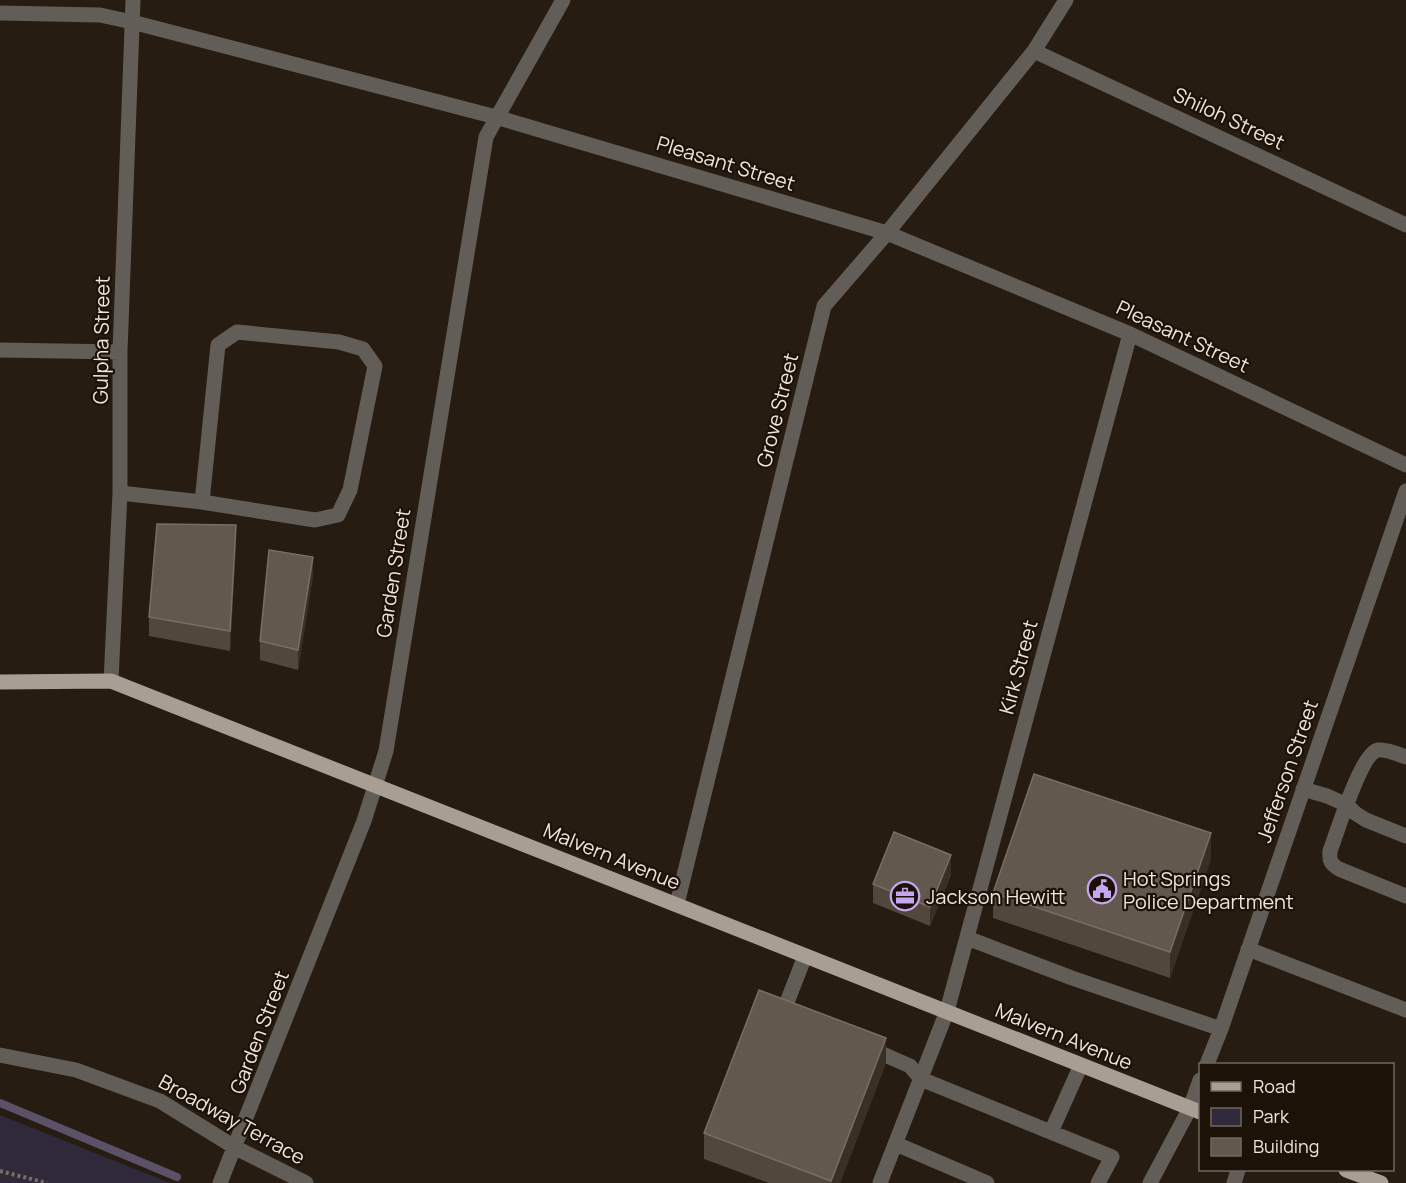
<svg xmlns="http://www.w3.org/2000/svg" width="1406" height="1183" font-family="Manrope,sans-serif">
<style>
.green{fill:#30293a}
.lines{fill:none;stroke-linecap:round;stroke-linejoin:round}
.stream{stroke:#5b5169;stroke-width:8}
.path{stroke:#776f65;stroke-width:4;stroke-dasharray:3 3;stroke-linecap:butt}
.minor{stroke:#635d58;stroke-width:15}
.major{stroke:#a99e93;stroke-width:15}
.wall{fill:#52473c}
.shaded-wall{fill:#392f24}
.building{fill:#62584e;stroke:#786e64;stroke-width:1.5}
.labels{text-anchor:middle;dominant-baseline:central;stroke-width:4.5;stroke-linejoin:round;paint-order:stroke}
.street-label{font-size:20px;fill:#ede6df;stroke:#1c1208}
.poi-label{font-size:20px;fill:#ede6df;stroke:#1c1208;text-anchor:start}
</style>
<rect width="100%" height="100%" fill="#261c11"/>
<!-- green -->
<path class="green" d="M0 1115 170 1183H0Z"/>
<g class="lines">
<!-- stream -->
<path class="stream" d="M0 1103 177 1177"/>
<!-- path -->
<path class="path" d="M0 1171 47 1183"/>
<!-- minor -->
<path class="minor" d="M0 13 100 15 132 22 496 117 887 233 1130 334 1406 465
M1034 51 1406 225
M0 350 120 352
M120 493 202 502 315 520 338 515 350 490 375 366 363 349 339 342 237 332 218 345 202 502
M111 681 120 493V352L133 0
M1406 757C1398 754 1387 749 1378 750 1361 753 1337 833 1330 851 1329 861 1331 864 1339 869L1406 896
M1303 789 1327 796 1347 805 1355 813 1366 820 1406 836
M677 904 824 306 887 233 1034 51 1066 0
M967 938 1072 978 1221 1029
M1248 949 1406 1010
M793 1014 784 1010 805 956
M867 1047 910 1066 921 1079 1112 1157 1098 1183
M0 1055 76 1070 160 1101 236 1148 306 1183
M1207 1064 1221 1029 1406 491
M1051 1132 1081 1065
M896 1144 987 1183
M220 1183 364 821 386 751 486 137 563 0
M880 1183 947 1011 1130 334
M1150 1183 1190 1108 1200 1080
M1234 1183 1238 1170"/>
<!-- major -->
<path class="major" d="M0 682 111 681 1200 1112
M1346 1170 1381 1183"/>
</g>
<!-- wall -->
<path class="wall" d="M236 544 230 651 149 636V617Z
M313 576 298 670 260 660V641Z
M1211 859 1170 978 993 918V893Z
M951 875 930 926 873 903V884Z
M886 1063 840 1183H769L704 1159V1133Z"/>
<!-- shaded-wall -->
<path class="shaded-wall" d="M236 525V544L230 651V631Z
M313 557V576L298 670V650Z
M1211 833V859L1170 978V952Z
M951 855V875L930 926V907Z
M886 1038V1063L840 1183H831Z"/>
<!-- building -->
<path class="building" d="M157 524 236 525 230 631 149 617Z
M269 550 313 557 298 650 260 641Z
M1034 774 1211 833 1170 952 993 893Z
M894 832 951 855 930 907 873 884Z
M759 990 886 1038 831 1181 704 1133Z"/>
<!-- icons -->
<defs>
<g id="civic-ring" transform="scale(1.5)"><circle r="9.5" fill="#1c1208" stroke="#c6a6f0" stroke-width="1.5"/><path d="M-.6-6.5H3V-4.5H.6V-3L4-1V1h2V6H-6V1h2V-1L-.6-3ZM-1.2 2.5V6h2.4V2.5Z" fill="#c6a6f0"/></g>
<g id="office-ring" transform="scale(1.5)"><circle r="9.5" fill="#1c1208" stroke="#c6a6f0" stroke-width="1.5"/><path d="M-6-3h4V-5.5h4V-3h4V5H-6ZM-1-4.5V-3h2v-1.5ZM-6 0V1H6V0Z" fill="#c6a6f0"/></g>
</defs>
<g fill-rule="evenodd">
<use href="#civic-ring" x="1102" y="889"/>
<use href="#office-ring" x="905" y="896"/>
</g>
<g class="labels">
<!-- street labels -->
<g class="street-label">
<text transform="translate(1229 118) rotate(25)">Shiloh Street</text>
<text transform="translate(726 163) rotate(17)">Pleasant Street</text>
<text transform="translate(1183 336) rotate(25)">Pleasant Street</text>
<text transform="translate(101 340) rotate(-89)">Gulpha Street</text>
<text transform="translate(777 410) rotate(-76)">Grove Street</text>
<text transform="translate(393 573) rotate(-81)">Garden Street</text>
<text transform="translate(1018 667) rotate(-75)">Kirk Street</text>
<text transform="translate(1287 771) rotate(-71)">Jefferson Street</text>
<text transform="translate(612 856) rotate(22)">Malvern Avenue</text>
<text transform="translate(259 1032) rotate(-69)">Garden Street</text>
<text transform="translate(1064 1036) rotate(22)">Malvern Avenue</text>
<text transform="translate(232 1119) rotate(29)">Broadway Terrace</text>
</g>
<!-- poi labels -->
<g class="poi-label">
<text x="1123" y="878">Hot Springs<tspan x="1123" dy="23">Police Department</tspan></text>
<text x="926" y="896">Jackson Hewitt</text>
</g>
</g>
<!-- legend -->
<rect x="1199" y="1063" width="195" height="108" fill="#1c1208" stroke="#70675e" stroke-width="1.5"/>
<rect x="1211" y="1082" width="30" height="9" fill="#a99e93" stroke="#70675e" stroke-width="1.5"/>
<text x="1253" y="1093" font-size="18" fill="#ede6df">Road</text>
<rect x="1211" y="1108" width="30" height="18" fill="#30293a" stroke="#70675e" stroke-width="1.5"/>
<text x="1253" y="1123" font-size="18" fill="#ede6df">Park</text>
<rect x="1211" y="1138" width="30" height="18" fill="#62584e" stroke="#70675e" stroke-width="1.5"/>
<text x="1253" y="1153" font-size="18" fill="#ede6df">Building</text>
</svg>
